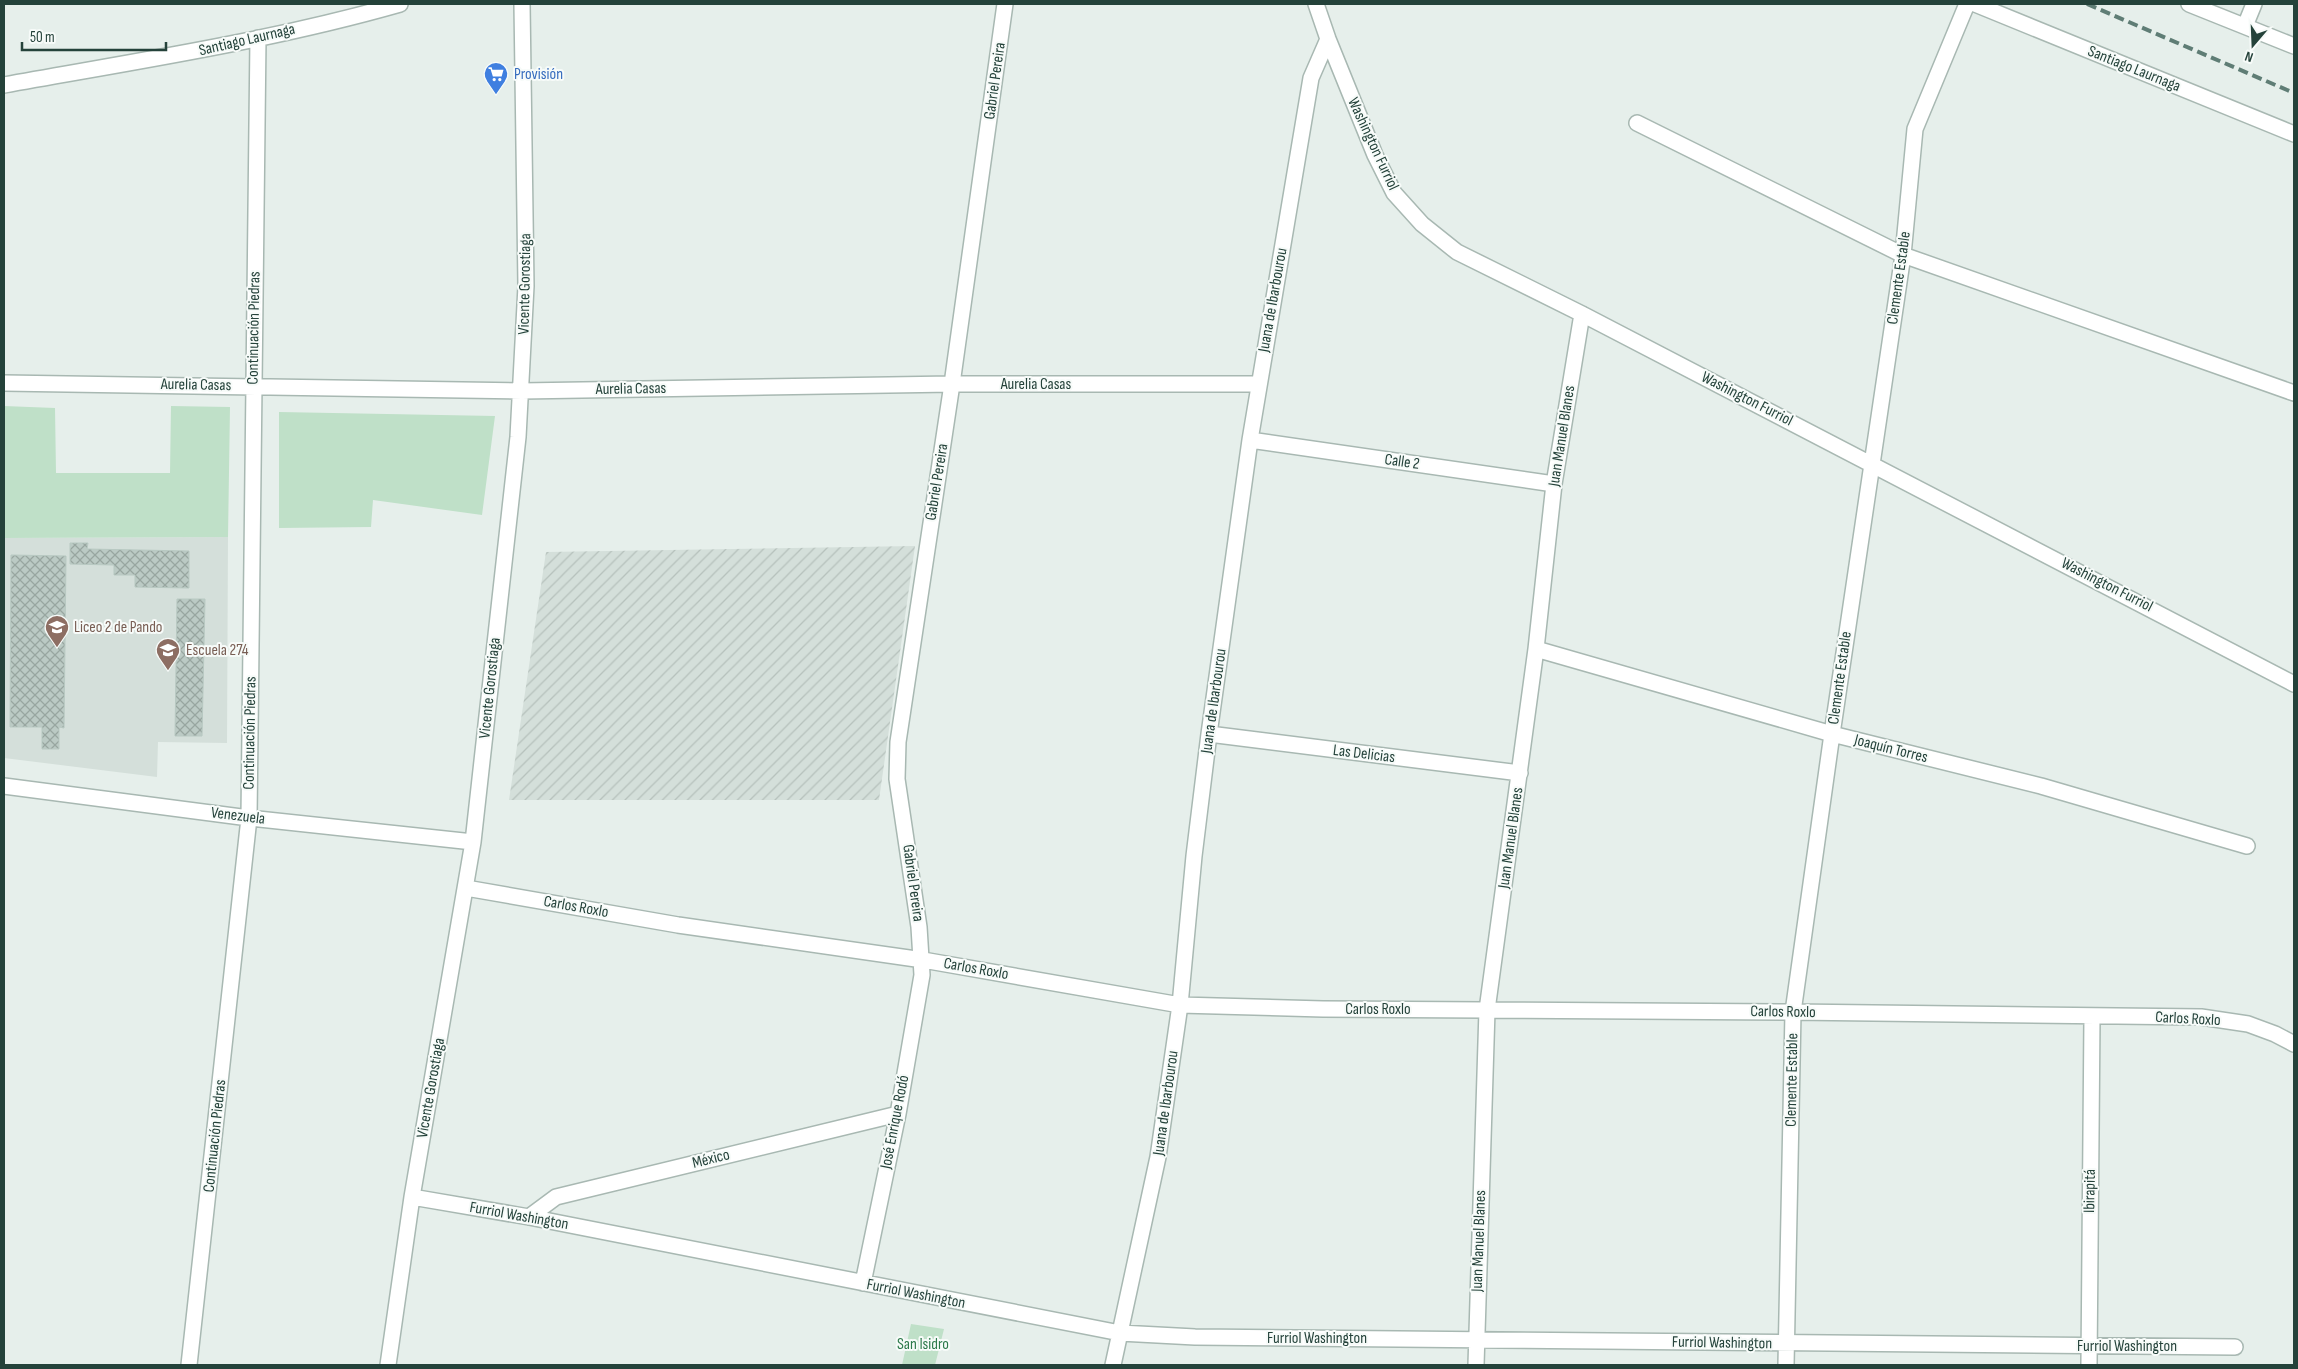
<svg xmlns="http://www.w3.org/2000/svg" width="2298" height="1369" font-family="'Sofia Sans Condensed',sans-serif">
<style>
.built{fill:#d4dfda}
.industrial{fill:url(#industrial-furrows)}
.green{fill:#bfe0c8}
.building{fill:url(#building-cross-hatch);stroke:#b8c9c2}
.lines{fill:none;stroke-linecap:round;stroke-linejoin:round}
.minor-casing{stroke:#a8b8b2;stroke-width:18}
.minor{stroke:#fff;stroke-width:15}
.rail{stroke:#5f7d75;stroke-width:4;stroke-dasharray:10 5;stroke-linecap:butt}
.labels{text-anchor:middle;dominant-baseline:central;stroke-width:4;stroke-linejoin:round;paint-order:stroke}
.street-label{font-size:16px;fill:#24423a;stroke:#f7fbf9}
.shop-label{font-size:16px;fill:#366cbe;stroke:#f7fbf9;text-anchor:start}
.education-label{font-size:16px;fill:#785e54;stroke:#f7fbf9;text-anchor:start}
.park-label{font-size:16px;fill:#2d7a4b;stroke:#f7fbf9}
</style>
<defs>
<pattern id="industrial-furrows" width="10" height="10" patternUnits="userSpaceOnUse" patternTransform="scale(1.25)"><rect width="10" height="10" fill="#d4dfda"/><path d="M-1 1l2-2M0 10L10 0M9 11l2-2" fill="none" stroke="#b6c1bc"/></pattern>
<pattern id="building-cross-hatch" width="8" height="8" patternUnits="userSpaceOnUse" patternTransform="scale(1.25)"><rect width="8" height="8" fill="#bbcac4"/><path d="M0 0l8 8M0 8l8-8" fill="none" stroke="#98a6a0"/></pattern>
</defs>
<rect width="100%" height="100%" fill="#e6efeb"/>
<!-- built -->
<path class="built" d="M228 537 227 743 158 742 157 777 4 758V538Z"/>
<!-- industrial -->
<path class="industrial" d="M915 546 879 800H509L546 552Z"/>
<!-- green -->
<path class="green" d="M4 406 55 408 56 473H170L171 406 230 407 228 537 4 538Z
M279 412 495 416 482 515 373 500 371 527 279 528Z
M911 1324 944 1329 935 1365H902Z"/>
<!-- building -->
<path class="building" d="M70 543H88L87 549 189 551V588L135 587V575H114V565L70 564Z
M11 555 66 556 64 728 59 727V749H42V727H10Z
M177 599H205L202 736H175Z"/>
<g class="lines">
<!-- minor casing -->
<g class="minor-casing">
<path id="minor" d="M1316 4 1328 39 1375 155 1394 193 1422 224 1457 252 1582 314 2294 684
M1975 4 2294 134
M2189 4 2294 46
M2245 26 2254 4
M4 85C137 61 270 41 400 4
M1637 123 1903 255 2294 393
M4 383 522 391 952 384H1259
M1250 440 1554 484
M1536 649 1832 734 2041 786 2247 846
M1209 734 1520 773
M4 786 249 818 473 842
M466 888 678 925 923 960 1180 1005 1323 1009 1793 1012 2201 1017 2248 1024 2275 1034 2294 1044
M412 1197 529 1217 1120 1333 1195 1337 2235 1347
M529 1217 556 1197 898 1114
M863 1283 898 1114 922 975 919 927 897 779 898 742 952 384 1005 4
M189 1365 249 818 258 38
M388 1365 412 1197 473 842 518 437 526 286 522 4
M1113 1365 1158 1157 1180 1005 1194 856 1209 734 1250 440 1311 78 1328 39
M1476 1365 1487 1010 1536 649 1554 484 1582 314
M1786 1365 1793 1012 1832 734 1903 255 1915 129 1967 4
M2089 1365 2092 1017"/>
</g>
<!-- minor -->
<use href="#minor" class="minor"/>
<!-- rail -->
<path class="rail" d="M2087 4 2294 93"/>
</g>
<!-- icons -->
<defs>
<g id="supermarket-pin" transform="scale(1.25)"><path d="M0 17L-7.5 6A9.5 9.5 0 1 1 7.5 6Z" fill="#3f7fe0" stroke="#f7fbf9"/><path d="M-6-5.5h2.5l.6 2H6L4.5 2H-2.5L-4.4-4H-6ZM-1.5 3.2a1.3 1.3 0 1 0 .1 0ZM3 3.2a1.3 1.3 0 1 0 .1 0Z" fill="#fff"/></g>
<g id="school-pin" transform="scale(1.25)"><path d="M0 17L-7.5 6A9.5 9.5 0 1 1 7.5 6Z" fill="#8d6e63" stroke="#f7fbf9"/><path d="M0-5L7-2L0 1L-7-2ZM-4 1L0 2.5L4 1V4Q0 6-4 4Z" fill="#fff"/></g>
</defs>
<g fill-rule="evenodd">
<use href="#supermarket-pin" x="496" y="74"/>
<use href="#school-pin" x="57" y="627"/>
<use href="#school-pin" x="168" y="650"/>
</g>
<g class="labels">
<!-- street labels -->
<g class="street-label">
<text transform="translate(247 40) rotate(-13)">Santiago Laurnaga</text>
<text transform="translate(2134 69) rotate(22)">Santiago Laurnaga</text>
<text transform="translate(995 81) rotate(-82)">Gabriel Pereira</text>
<text transform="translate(1373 144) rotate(65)">Washington Furriol</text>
<text transform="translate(1899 278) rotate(-82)">Clemente Estable</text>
<text transform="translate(525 284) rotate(-89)">Vicente Gorostiaga</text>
<text transform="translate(1273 300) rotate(-80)">Juana de Ibarbourou</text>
<text transform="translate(254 328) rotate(-89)">Continuación Piedras</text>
<text x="1036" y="384">Aurelia Casas</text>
<text transform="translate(196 385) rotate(1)">Aurelia Casas</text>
<text transform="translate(631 389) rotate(-1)">Aurelia Casas</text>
<text transform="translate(1747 399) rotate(27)">Washington Furriol</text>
<text transform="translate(1562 436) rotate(-81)">Juan Manuel Blanes</text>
<text transform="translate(1402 462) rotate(8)">Calle 2</text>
<text transform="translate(937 482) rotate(-81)">Gabriel Pereira</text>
<text transform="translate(2107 585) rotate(27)">Washington Furriol</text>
<text transform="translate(1840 678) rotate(-82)">Clemente Estable</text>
<text transform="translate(490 688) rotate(-84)">Vicente Gorostiaga</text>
<text transform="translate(1214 701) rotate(-82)">Juana de Ibarbourou</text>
<text transform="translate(250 733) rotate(-89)">Continuación Piedras</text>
<text transform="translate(1891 749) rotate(14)">Joaquín Torres</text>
<text transform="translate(1364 754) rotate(7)">Las Delicias</text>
<text transform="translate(238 816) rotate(7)">Venezuela</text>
<text transform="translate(1511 838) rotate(-82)">Juan Manuel Blanes</text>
<text transform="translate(913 883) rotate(82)">Gabriel Pereira</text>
<text transform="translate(576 907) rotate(10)">Carlos Roxlo</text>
<text transform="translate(976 969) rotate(10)">Carlos Roxlo</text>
<text x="1378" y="1009">Carlos Roxlo</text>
<text transform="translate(1783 1012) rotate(1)">Carlos Roxlo</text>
<text transform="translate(2188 1019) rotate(3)">Carlos Roxlo</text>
<text transform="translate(1792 1080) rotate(-89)">Clemente Estable</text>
<text transform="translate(431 1088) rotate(-80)">Vicente Gorostiaga</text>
<text transform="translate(1166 1103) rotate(-82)">Juana de Ibarbourou</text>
<text transform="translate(895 1122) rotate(-79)">José Enrique Rodó</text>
<text transform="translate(215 1136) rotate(-84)">Continuación Piedras</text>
<text transform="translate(711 1159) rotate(-14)">México</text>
<text transform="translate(2090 1191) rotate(-89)">Ibirapitá</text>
<text transform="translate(519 1216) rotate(10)">Furriol Washington</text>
<text transform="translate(1479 1241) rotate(-88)">Juan Manuel Blanes</text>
<text transform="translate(916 1294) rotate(11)">Furriol Washington</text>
<text x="1317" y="1338">Furriol Washington</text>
<text transform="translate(1722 1343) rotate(1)">Furriol Washington</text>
<text x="2127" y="1346">Furriol Washington</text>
</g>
<!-- shop labels -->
<g class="shop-label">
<text x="514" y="74">Provisión</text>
</g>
<!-- education labels -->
<g class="education-label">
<text x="74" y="627">Liceo 2 de Pando</text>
<text x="186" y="650">Escuela 274</text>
</g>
<!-- park labels -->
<g class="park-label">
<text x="923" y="1344">San Isidro</text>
</g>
</g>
<!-- border -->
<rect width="2298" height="1369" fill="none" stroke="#24423a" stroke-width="10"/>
<!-- north arrow -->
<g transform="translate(2253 45) rotate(199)" stroke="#f7fbf9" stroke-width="4" paint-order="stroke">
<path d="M0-4L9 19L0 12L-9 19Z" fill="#24423a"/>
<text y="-8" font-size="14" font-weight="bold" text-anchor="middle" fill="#24423a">N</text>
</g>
<!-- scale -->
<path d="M22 42v8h144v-8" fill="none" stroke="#24423a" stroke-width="2.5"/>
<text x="30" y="42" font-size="15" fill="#24423a" stroke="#f7fbf9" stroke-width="4" paint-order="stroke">50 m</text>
</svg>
